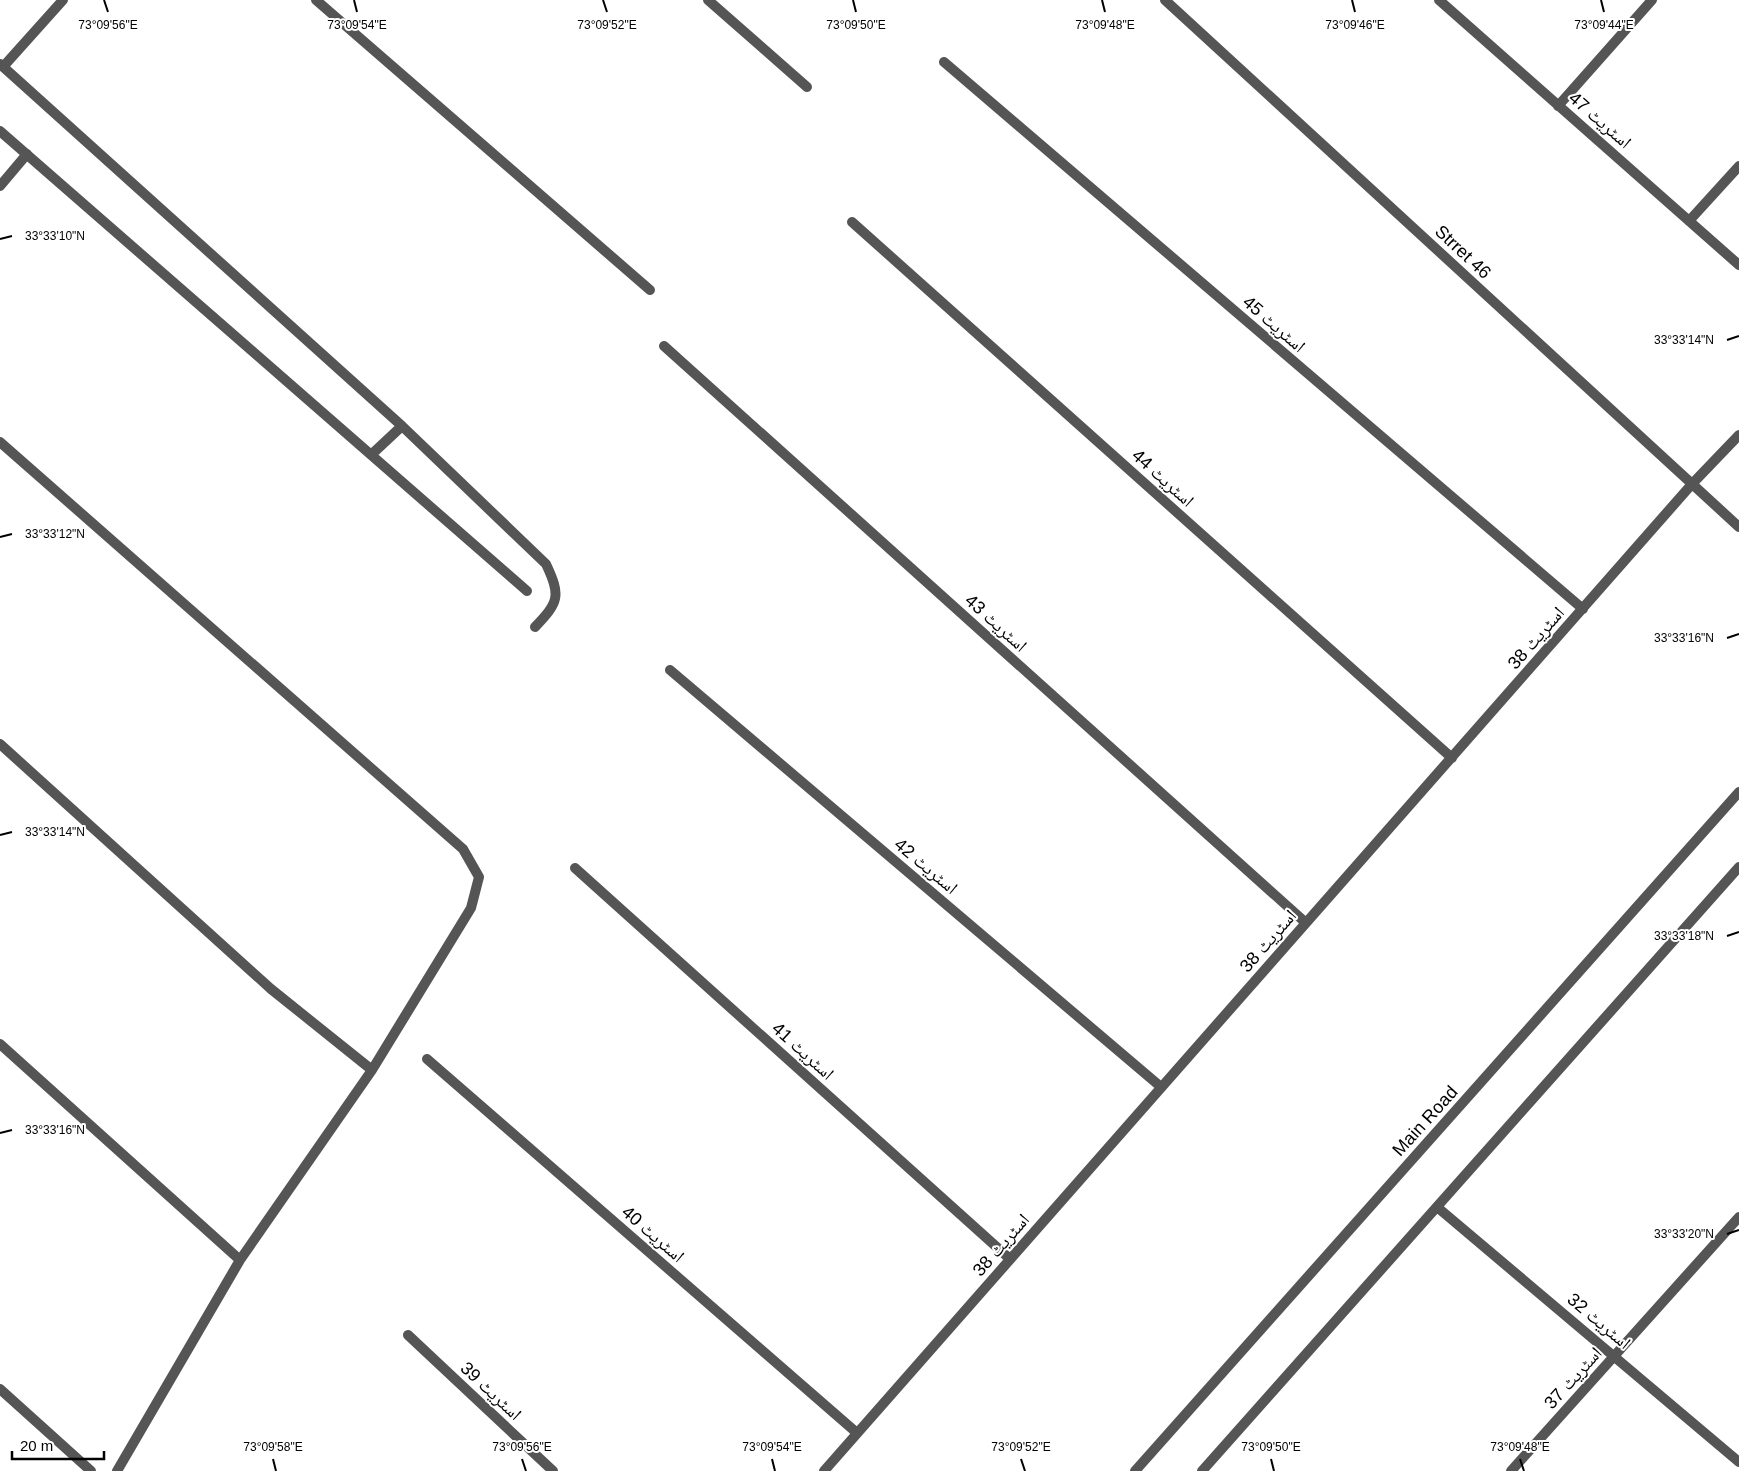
<svg xmlns="http://www.w3.org/2000/svg" width="1739" height="1471" font-family="Arial,'Noto Naskh Arabic',sans-serif">
<style>
.lines{fill:none;stroke-linecap:round;stroke-linejoin:round}
.minor{stroke:#555;stroke-width:10}
.ticks{fill:none;stroke:#000;stroke-width:2}
.labels{text-anchor:middle;dominant-baseline:central;stroke-width:4;stroke-linejoin:round;paint-order:stroke}
.street-label{font-size:18px;fill:#000;stroke:#fff}
.ticks-label{font-size:12px;text-anchor:middle;fill:#000;stroke:#fff;stroke-width:4;stroke-linejoin:round;paint-order:stroke}
</style>
<rect width="100%" height="100%" fill="#fff"/>
<g class="lines">
<!-- minor -->
<path class="minor" d="M316 0 650 290
M708 0 807 87
M1165 0 1739 527
M1439 0 1739 265
M944 62 1583 609
M0 64 402 426 546 564C561 596 559 602 535 627
M3 67 63 0
M1558 106 1652 0
M0 131 527 591
M0 186 27 154
M1689 221 1739 166
M852 222 1452 758
M664 346 1306 923
M0 442 463 849 479 877 471 908 372 1070 240 1260 117 1471
M372 454 402 426
M670 670 1161 1087
M0 744 271 989 372 1070
M575 868 1010 1259
M0 1044 240 1260
M427 1059 857 1433
M1437 1207 1739 1462
M408 1335 553 1471
M0 1389 91 1471
M824 1471 1692 484 1739 435
M1135 1471 1739 792
M1202 1471 1739 867
M1511 1471 1739 1217"/>
</g>
<!-- ticks -->
<path class="ticks" d="M104 0 108 12M354 0 357 12M603 0 607 12M853 0 856 12M1102 0 1105 12M1352 0 1355 12M1601 0 1604 12M0 239 12 236M1727 340 1739 336M0 537 12 534M1727 638 1739 634M0 835 12 832M1727 936 1739 932M0 1133 12 1130M1727 1234 1739 1230M273 1459 276 1471M522 1459 526 1471M772 1459 775 1471M1021 1459 1025 1471M1271 1459 1274 1471M1520 1459 1524 1471"/>
<g class="labels">
<!-- street labels -->
<g class="street-label">
<text transform="translate(1600 120) rotate(41)">اسٹریٹ 47</text>
<text transform="translate(1463 252) rotate(43)">Strret 46</text>
<text transform="translate(1274 324) rotate(41)">اسٹریٹ 45</text>
<text transform="translate(1163 478) rotate(42)">اسٹریٹ 44</text>
<text transform="translate(996 623) rotate(42)">اسٹریٹ 43</text>
<text transform="translate(1536 638) rotate(-49)">اسٹریٹ 38</text>
<text transform="translate(926 866) rotate(40)">اسٹریٹ 42</text>
<text transform="translate(1268 941) rotate(-49)">اسٹریٹ 38</text>
<text transform="translate(803 1051) rotate(42)">اسٹریٹ 41</text>
<text transform="translate(1425 1121) rotate(-48)">Main Road</text>
<text transform="translate(653 1234) rotate(41)">اسٹریٹ 40</text>
<text transform="translate(1001 1245) rotate(-49)">اسٹریٹ 38</text>
<text transform="translate(1599 1321) rotate(40)">اسٹریٹ 32</text>
<text transform="translate(1573 1378) rotate(-48)">اسٹریٹ 37</text>
<text transform="translate(491 1391) rotate(43)">اسٹریٹ 39</text>
</g>
</g>
<g class="ticks-label">
<text x="108" y="29">73°09'56"E</text>
<text x="357" y="29">73°09'54"E</text>
<text x="607" y="29">73°09'52"E</text>
<text x="856" y="29">73°09'50"E</text>
<text x="1105" y="29">73°09'48"E</text>
<text x="1355" y="29">73°09'46"E</text>
<text x="1604" y="29">73°09'44"E</text>
<text x="55" y="240">33°33'10"N</text>
<text x="1684" y="344">33°33'14"N</text>
<text x="55" y="538">33°33'12"N</text>
<text x="1684" y="642">33°33'16"N</text>
<text x="55" y="836">33°33'14"N</text>
<text x="1684" y="940">33°33'18"N</text>
<text x="55" y="1134">33°33'16"N</text>
<text x="1684" y="1238">33°33'20"N</text>
<text x="273" y="1451">73°09'58"E</text>
<text x="522" y="1451">73°09'56"E</text>
<text x="772" y="1451">73°09'54"E</text>
<text x="1021" y="1451">73°09'52"E</text>
<text x="1271" y="1451">73°09'50"E</text>
<text x="1520" y="1451">73°09'48"E</text>
</g>
<!-- scale -->
<path d="M12 1451v8h92v-8" fill="none" stroke="#000000" stroke-width="2.5"/>
<text x="20" y="1451" font-size="15" fill="#000000" stroke="#ffffff" stroke-width="4" paint-order="stroke">20 m</text>
</svg>
